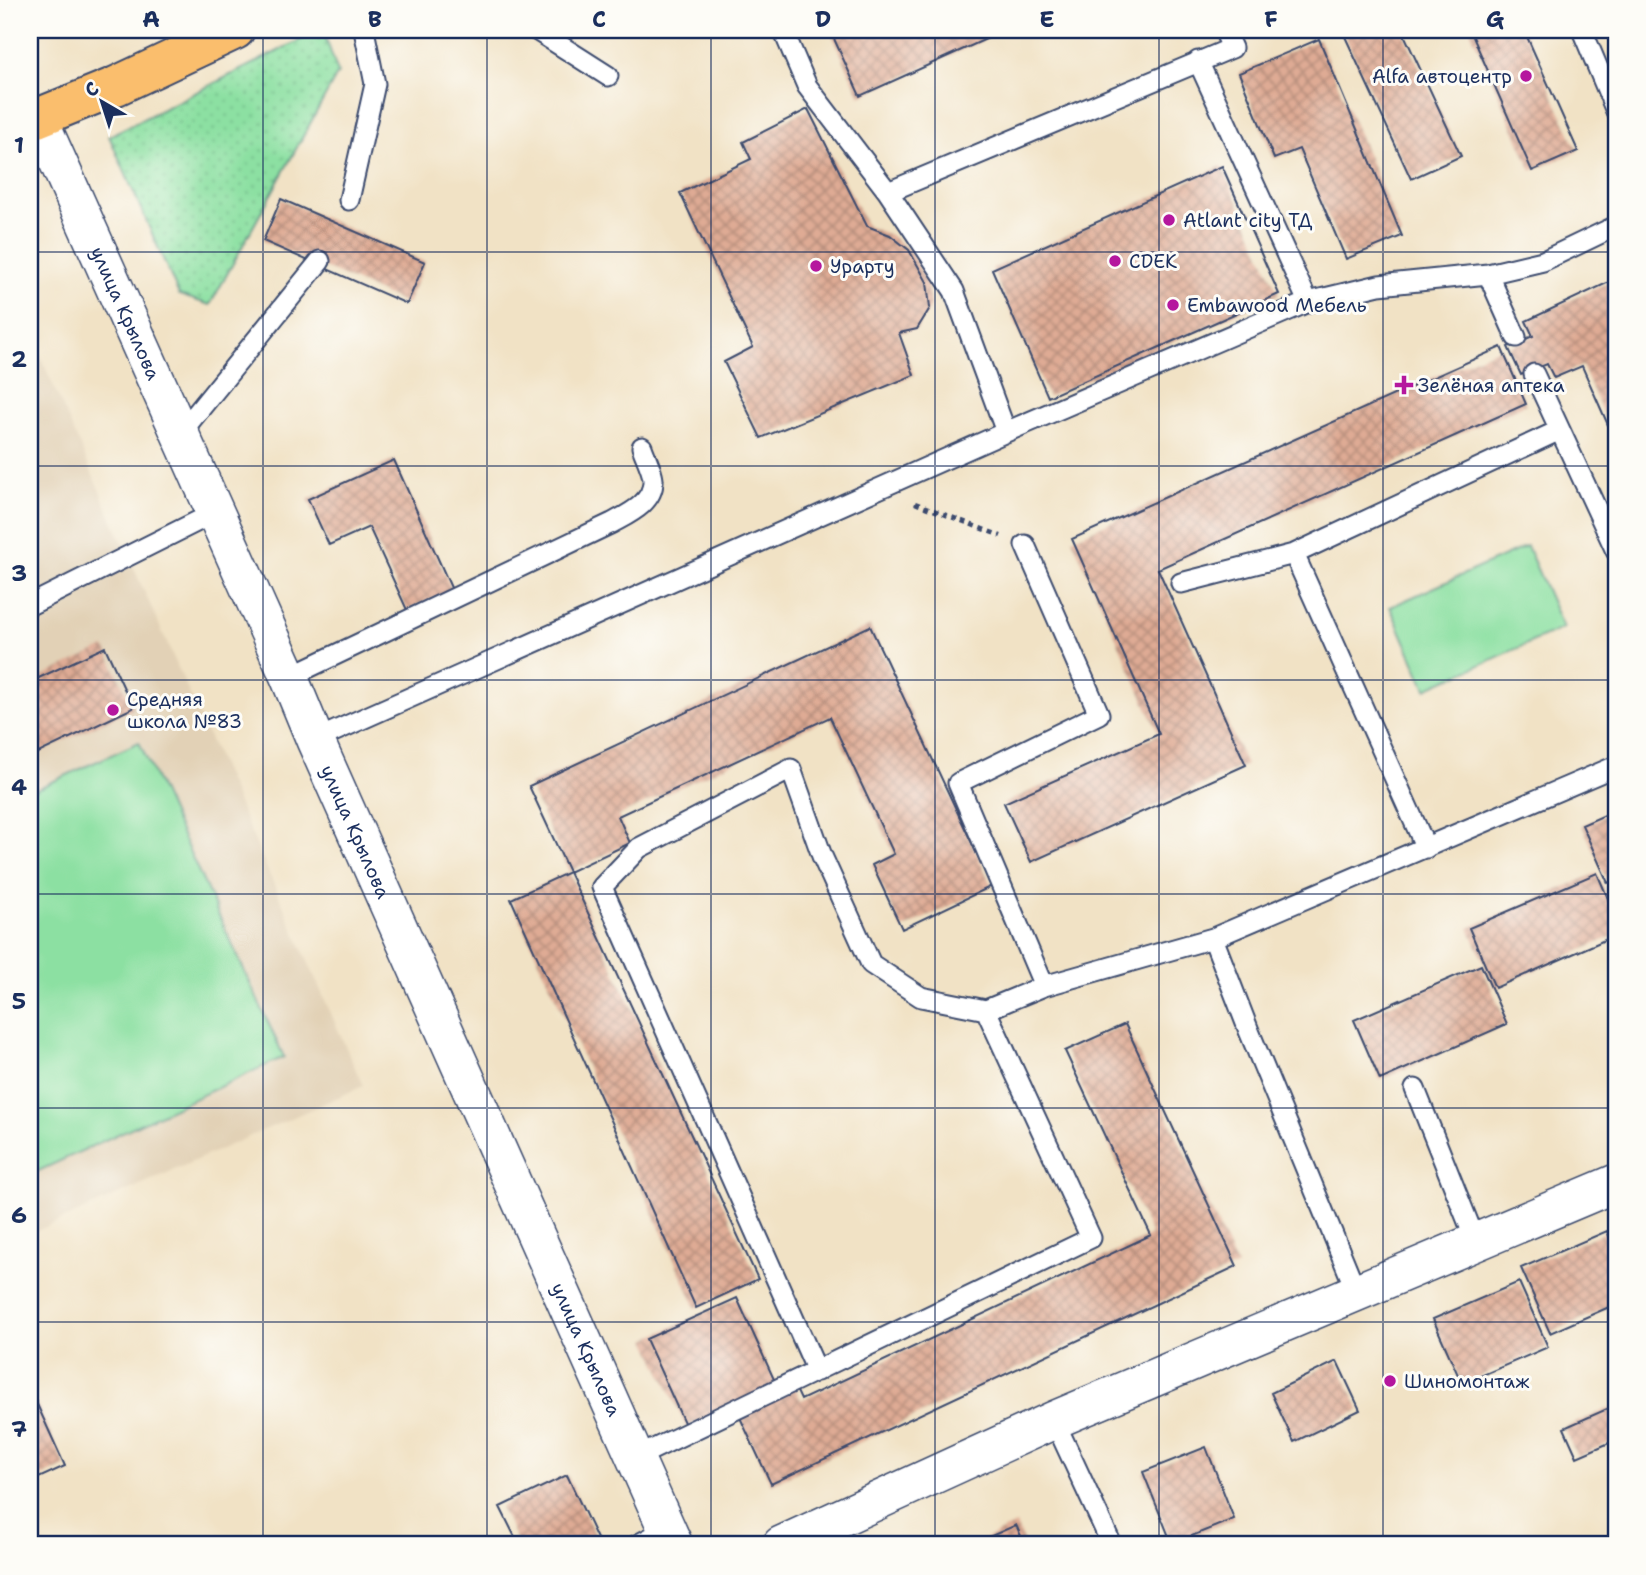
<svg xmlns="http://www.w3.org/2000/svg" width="1646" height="1575" font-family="'Shantell Sans',sans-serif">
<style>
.built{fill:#e2d1b6}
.grass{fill:url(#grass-dots);stroke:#548880;stroke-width:2}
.pitch{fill:#8ce0a2;stroke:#548880;stroke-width:2}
.building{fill:url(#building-cross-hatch)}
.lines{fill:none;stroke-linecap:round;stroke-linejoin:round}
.service-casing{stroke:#3b4a6d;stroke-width:23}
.minor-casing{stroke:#3b4a6d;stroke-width:40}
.primary-casing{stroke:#3b4a6d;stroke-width:42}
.path{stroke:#3b4a6d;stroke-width:4.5;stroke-dasharray:5 5;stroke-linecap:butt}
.service{stroke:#fff;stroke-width:19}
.minor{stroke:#fff;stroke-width:37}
.primary{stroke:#fabe6d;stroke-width:38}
.grid{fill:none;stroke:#1b2f5e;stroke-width:2;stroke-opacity:0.55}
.poi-dot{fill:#b5179e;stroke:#fdfcf7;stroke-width:2.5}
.labels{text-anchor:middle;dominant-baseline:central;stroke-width:6;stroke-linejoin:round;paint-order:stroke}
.poi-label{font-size:19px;fill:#1b2f5e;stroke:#fdfcf7;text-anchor:start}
.street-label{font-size:19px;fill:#1b2f5e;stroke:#fdfcf7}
.neatline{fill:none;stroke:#1b2f5e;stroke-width:2.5}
.grid-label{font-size:23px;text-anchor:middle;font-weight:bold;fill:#1b2f5e}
</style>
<defs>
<pattern id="grass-dots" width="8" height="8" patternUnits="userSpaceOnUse" patternTransform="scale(1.75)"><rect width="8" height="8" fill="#8ce0a2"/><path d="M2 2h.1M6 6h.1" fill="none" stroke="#78c08e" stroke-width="1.8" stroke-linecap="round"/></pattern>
<pattern id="building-cross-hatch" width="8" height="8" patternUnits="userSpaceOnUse" patternTransform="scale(1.75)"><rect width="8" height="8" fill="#dfab94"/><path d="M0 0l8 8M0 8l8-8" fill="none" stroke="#b48c7c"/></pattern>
</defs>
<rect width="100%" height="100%" fill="#fdfcf7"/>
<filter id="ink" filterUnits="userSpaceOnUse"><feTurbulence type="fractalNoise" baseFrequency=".0143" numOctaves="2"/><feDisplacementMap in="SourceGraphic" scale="14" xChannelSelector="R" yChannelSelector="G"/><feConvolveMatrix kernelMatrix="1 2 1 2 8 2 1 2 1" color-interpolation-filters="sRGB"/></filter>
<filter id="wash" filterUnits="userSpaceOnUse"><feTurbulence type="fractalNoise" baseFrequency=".00686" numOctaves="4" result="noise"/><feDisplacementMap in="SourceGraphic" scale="28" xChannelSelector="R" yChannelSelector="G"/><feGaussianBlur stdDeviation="1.57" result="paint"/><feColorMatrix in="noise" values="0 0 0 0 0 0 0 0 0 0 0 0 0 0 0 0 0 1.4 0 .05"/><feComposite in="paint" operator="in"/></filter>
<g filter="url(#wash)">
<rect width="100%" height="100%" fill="#f1e2c5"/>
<!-- built -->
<path class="built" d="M30 333 363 1086 30 1234Z"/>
<!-- grass -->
<path class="grass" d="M320 30H323L338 73 210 305 179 295 109 136Z"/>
<!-- pitch -->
<path class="pitch" d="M1527 546 1563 628 1426 689 1390 607Z
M139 742 284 1057 30 1175V792Z"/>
<g id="blocks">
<!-- building -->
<path class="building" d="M830 30H1006L860 96Z
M1342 30H1402L1461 156 1411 179Z
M1470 30H1524L1578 151 1532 171Z
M1319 39 1402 236 1346 259 1299 149 1274 159 1239 73Z
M808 109 867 226 890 235 909 250 927 282 930 308 917 329 899 333 914 375 761 438 724 362 753 347 680 193 751 159 743 142Z
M1222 166 1279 294 1048 397 992 269Z
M281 199 425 262 407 304 263 241Z
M1609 282 1616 298V443L1582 366 1554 378 1547 364 1521 375 1508 347 1533 336 1526 321Z
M1501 347 1526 404 1158 569 1246 765 1031 862 1004 803 1159 734 1072 539Z
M394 460 452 590 407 610 369 527 329 545 308 499Z
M870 626 992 886 902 929 872 865 894 854 830 717 618 816 630 843 569 872 529 786Z
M105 647 133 708 30 757V682Z
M1616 810V880L1608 883 1582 825Z
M569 872 758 1279 696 1308 511 899Z
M1597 873 1616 917V935L1495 988 1469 928Z
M1481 965 1507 1024 1380 1080 1354 1020Z
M1125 1024 1237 1266 771 1484 737 1411 794 1385 801 1400 1151 1235 1065 1051Z
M1607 1231 1616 1252V1304L1550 1333 1521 1268Z
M1519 1282 1548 1347 1462 1384 1433 1319Z
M737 1298 777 1386 686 1427 646 1339Z
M1337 1361 1360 1410 1294 1442 1271 1393Z
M30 1389 65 1466 30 1482Z
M1616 1405V1440L1577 1457 1564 1428Z
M1206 1447 1234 1519 1172 1544 1143 1472Z
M567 1475 599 1543 594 1545H519L500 1507Z
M1016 1525 1025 1545H971Z
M1616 1535V1545H1595Z"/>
</g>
</g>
<g filter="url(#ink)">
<use href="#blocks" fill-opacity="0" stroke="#3b4a6d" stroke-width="2"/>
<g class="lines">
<!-- service casing -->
<g class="service-casing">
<path id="service" d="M536 30 608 76
M783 30 807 86 888 192
M1582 30 1616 111
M1198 61 1308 302
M349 200 375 84 364 30
M1488 274 1516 337
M1534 374 1616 551
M1006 432 954 291 888 192 1232 48 1224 30
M179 435 320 261
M1294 554 1426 848
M1181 583 1294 554 1560 430
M30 605 214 513
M289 677 612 523C628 514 654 503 653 480 653 472 645 456 642 447
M315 740 1006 432 1308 302 1379 285 1488 274 1543 261 1616 226
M1213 938 1616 766
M1044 986 1213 938 1249 1031 1357 1293
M1415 1089 1476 1242
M817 1371 602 887 639 848 791 769 822 856 871 964 921 997 986 1010
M1054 1420 1112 1545
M635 1458 1091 1238 986 1010 1044 986 958 783 1099 714 1025 545
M637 1545 667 1529"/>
</g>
<!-- minor casing -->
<g class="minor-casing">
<g id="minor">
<path id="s1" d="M38 117 289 677 315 740 674 1545"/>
<path d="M781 1545 1054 1420 1616 1183"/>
</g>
</g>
<!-- primary casing -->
<g class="primary-casing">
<path id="primary" d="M30 121 116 86 235 30"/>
</g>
<!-- path -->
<path class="path" d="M915 503 1001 536"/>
<!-- service -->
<use href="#service" class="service"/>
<!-- minor -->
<use href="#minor" class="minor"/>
<!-- primary -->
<use href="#primary" class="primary"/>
</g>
</g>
<!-- grid -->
<path class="grid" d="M263 30V1545M487 30V1545M711 30V1545M935 30V1545M1159 30V1545M1383 30V1545M30 252H1616M30 466H1616M30 680H1616M30 894H1616M30 1108H1616M30 1322H1616"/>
<!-- markers -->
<g class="poi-dot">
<circle cx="1526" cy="76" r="7"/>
<circle cx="1169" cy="220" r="7"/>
<circle cx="1115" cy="261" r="7"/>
<circle cx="816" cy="266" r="7"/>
<circle cx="1173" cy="305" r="7"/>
<path d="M1400.5 374.5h7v7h7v7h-7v7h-7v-7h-7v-7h7z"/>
<circle cx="113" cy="710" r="7"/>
<circle cx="1390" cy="1381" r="7"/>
</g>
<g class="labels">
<!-- poi labels -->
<g class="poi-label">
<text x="1512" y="76" text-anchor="end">Alfa автоцентр</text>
<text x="1183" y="220">Atlant city ТД</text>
<text x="1129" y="261">CDEK</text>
<text x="830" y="266">Урарту</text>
<text x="1187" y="305">Embawood Мебель</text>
<text x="1418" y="385">Зелёная аптека</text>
<text x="127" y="699">Средняя<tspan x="127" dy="22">школа №83</tspan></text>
<text x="1404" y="1381">Шиномонтаж</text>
</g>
<!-- street labels -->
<g class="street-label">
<text stroke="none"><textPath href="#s1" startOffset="215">улица Крылова</textPath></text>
<text stroke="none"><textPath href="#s1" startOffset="782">улица Крылова</textPath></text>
<text stroke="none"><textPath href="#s1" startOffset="1349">улица Крылова</textPath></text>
</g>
</g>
<!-- margin -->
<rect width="1646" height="1575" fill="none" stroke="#fdfcf7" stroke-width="77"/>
<!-- north arrow -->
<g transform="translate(102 102) rotate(321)" stroke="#fdfcf7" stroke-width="5" paint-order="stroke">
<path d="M0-5L12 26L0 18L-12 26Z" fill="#1b2f5e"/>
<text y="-10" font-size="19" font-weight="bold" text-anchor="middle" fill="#1b2f5e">С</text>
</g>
<rect x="38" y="38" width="1570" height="1498" class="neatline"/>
<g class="grid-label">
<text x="151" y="27">A</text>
<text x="375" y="27">B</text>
<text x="599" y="27">C</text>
<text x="823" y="27">D</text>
<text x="1047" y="27">E</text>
<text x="1271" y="27">F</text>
<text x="1495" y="27">G</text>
<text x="19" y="153">1</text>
<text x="19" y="367">2</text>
<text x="19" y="581">3</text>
<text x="19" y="795">4</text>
<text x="19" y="1009">5</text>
<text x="19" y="1223">6</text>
<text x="19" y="1437">7</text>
</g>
</svg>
